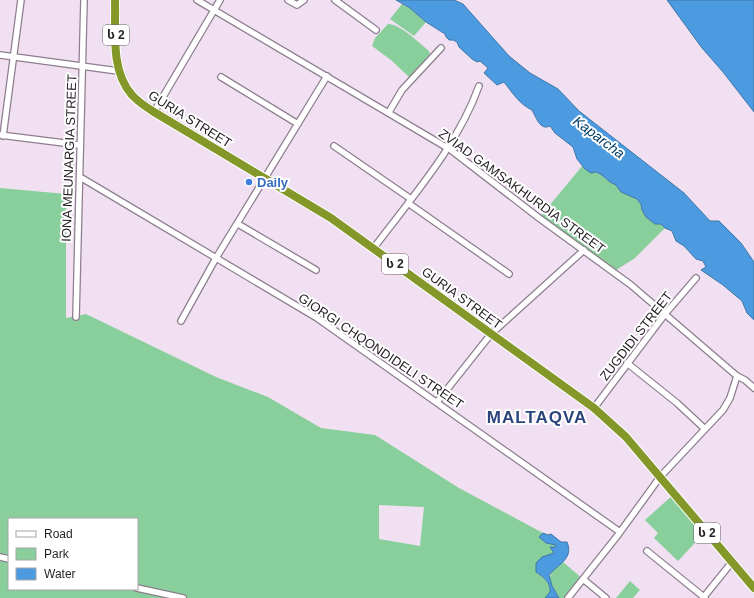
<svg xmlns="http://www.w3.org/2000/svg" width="754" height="598" font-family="Helvetica,'Noto Sans Georgian',sans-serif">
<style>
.green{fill:#88cf9b;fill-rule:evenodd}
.water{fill:#4c9be0;stroke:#4076a8}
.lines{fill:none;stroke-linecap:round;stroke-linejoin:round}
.minor-casing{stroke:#8d7e8f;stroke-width:8}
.highway-casing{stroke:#fff;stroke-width:10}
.minor{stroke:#fff;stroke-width:5.5}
.highway{stroke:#84982a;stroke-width:8}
.shop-dot{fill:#3f7fe0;stroke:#fff;stroke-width:1.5}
.labels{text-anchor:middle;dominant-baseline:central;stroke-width:4;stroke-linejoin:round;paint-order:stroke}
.shield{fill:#fff;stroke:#666266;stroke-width:1}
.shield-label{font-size:12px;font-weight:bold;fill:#241e24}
.street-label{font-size:13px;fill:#241e24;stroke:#fff}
.shop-label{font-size:13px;font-weight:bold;fill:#366cbe;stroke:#fff;text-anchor:start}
.water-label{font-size:14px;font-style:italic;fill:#003d69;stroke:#fff}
.district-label{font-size:17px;font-weight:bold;letter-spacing:1px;fill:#2a447c;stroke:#fff}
</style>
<rect width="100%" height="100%" fill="#f1e0f2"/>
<!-- green -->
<path class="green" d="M402 4 410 8 426 22 414 36 390 19Z
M388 24C400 24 418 42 428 50L430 53C428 63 417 71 409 77L391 60 372 46 375 38Z
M583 165 585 169 602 175 610 182 616 185 621 192 637 199 641 204 642 211 655 224H661L665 228 635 258 613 272 539 218Z
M0 188 66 194V318L86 314 216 377 268 397 321 428 375 435 459 488 543 533 540 536 546 543 556 545 555 547H550L555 553 542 557 536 572C545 579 558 589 545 598H0ZM379 505 424 507 420 546 379 539ZM9 519H137V589H9Z
M674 494 706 531 678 561 654 538 658 533 645 520Z
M563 562 583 579 568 598H559C557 593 554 591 552 586 546 575 554 568 563 562Z
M630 581 640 590 633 598H616Z"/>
<!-- water -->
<path class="water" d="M396 0H454L463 4 509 56 530 73 558 89 579 111 684 193 710 221H719L741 243 754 262V320L747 313 742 301 723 285 701 270 706 267 703 261 696 259 684 246 676 241 672 231 665 228 661 224H655L646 217 642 210 641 204 637 199 621 192 616 185 610 182 602 175 596 172 591 173 585 169 577 159 573 147 555 133 550 126C540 131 536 117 532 110 519 104 512 92 504 82L497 85 484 73 488 68 480 61 477 62 472 59 459 47 457 42 453 40H449L446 37 445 34 426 22 410 8Z
M667 0H754V112L723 72 702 48Z
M543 533 548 535 551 534 561 542H567C574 559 558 564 549 575L552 586 559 598H545L550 592C551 582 543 577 536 572V563L542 557 554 553 550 547H555L556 545 546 543 539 537Z"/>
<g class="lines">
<!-- minor casing -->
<g class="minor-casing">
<path id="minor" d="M197 0 451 150 539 218 631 285 737 376 745 380 754 388
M288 0 297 5 304 0
M335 0 376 30
M0 55 118 71
M221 77 298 124
M154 112 220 0
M389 112 402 90 441 48
M0 135 80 145
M3 136 21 0
M334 146 411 199
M80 177 317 318 620 532
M408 203 509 274
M238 224 316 270
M373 249C412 197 457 147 479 86
M76 317 84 0
M181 321 216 258 327 76
M627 363 677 403 705 429
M437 402 491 334 584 250
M594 408 665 314 696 278
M647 551 705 598
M0 557 9 559
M583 579 606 598
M137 588 183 598
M568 598 618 535 660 477 723 410 730 398 737 376
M703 598 732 562"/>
</g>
<!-- highway casing -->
<g class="highway-casing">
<path id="highway" d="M115 0C116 30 110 71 132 95 138 102 146 107 154 112L331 218 594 408 626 437 754 588"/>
</g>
<!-- minor -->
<use href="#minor" class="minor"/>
<!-- highway -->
<use href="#highway" class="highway"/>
</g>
<!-- markers -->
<circle class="shop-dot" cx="249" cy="182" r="4"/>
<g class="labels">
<!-- shield labels -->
<g class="shield">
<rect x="103" y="25" width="26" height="20" rx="3"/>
<rect x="382" y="254" width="26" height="20" rx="3"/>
<rect x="694" y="523" width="26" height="20" rx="3"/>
</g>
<g class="shield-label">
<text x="116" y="35">ს 2</text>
<text x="395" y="264">ს 2</text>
<text x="707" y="533">ს 2</text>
</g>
<!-- street labels -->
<g class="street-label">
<text transform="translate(190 119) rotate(32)">GURIA STREET</text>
<text transform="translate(69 158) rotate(-88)">IONA MEUNARGIA STREET</text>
<text transform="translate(522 191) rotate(36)">ZVIAD GAMSAKHURDIA STREET</text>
<text transform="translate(462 298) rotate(36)">GURIA STREET</text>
<text transform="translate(636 336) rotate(-52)">ZUGDIDI STREET</text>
<text transform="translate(381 351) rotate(34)">GIORGI CHQONDIDELI STREET</text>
</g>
<!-- shop labels -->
<g class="shop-label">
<text x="257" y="182">Daily</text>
</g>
<!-- water labels -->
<g class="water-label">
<text transform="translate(599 137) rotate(37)">Kaparcha</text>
</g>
<!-- district labels -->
<g class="district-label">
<text x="537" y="417">MALTAQVA</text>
</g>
</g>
<!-- legend -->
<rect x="8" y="518" width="130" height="72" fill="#ffffff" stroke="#a7a5a7"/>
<rect x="16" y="531" width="20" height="6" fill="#ffffff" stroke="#a7a5a7"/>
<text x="44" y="538" font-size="12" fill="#241e24">Road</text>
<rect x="16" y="548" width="20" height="12" fill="#88cf9b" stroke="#a7a5a7"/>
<text x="44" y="558" font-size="12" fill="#241e24">Park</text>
<rect x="16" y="568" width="20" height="12" fill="#4c9be0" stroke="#a7a5a7"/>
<text x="44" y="578" font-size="12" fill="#241e24">Water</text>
</svg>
